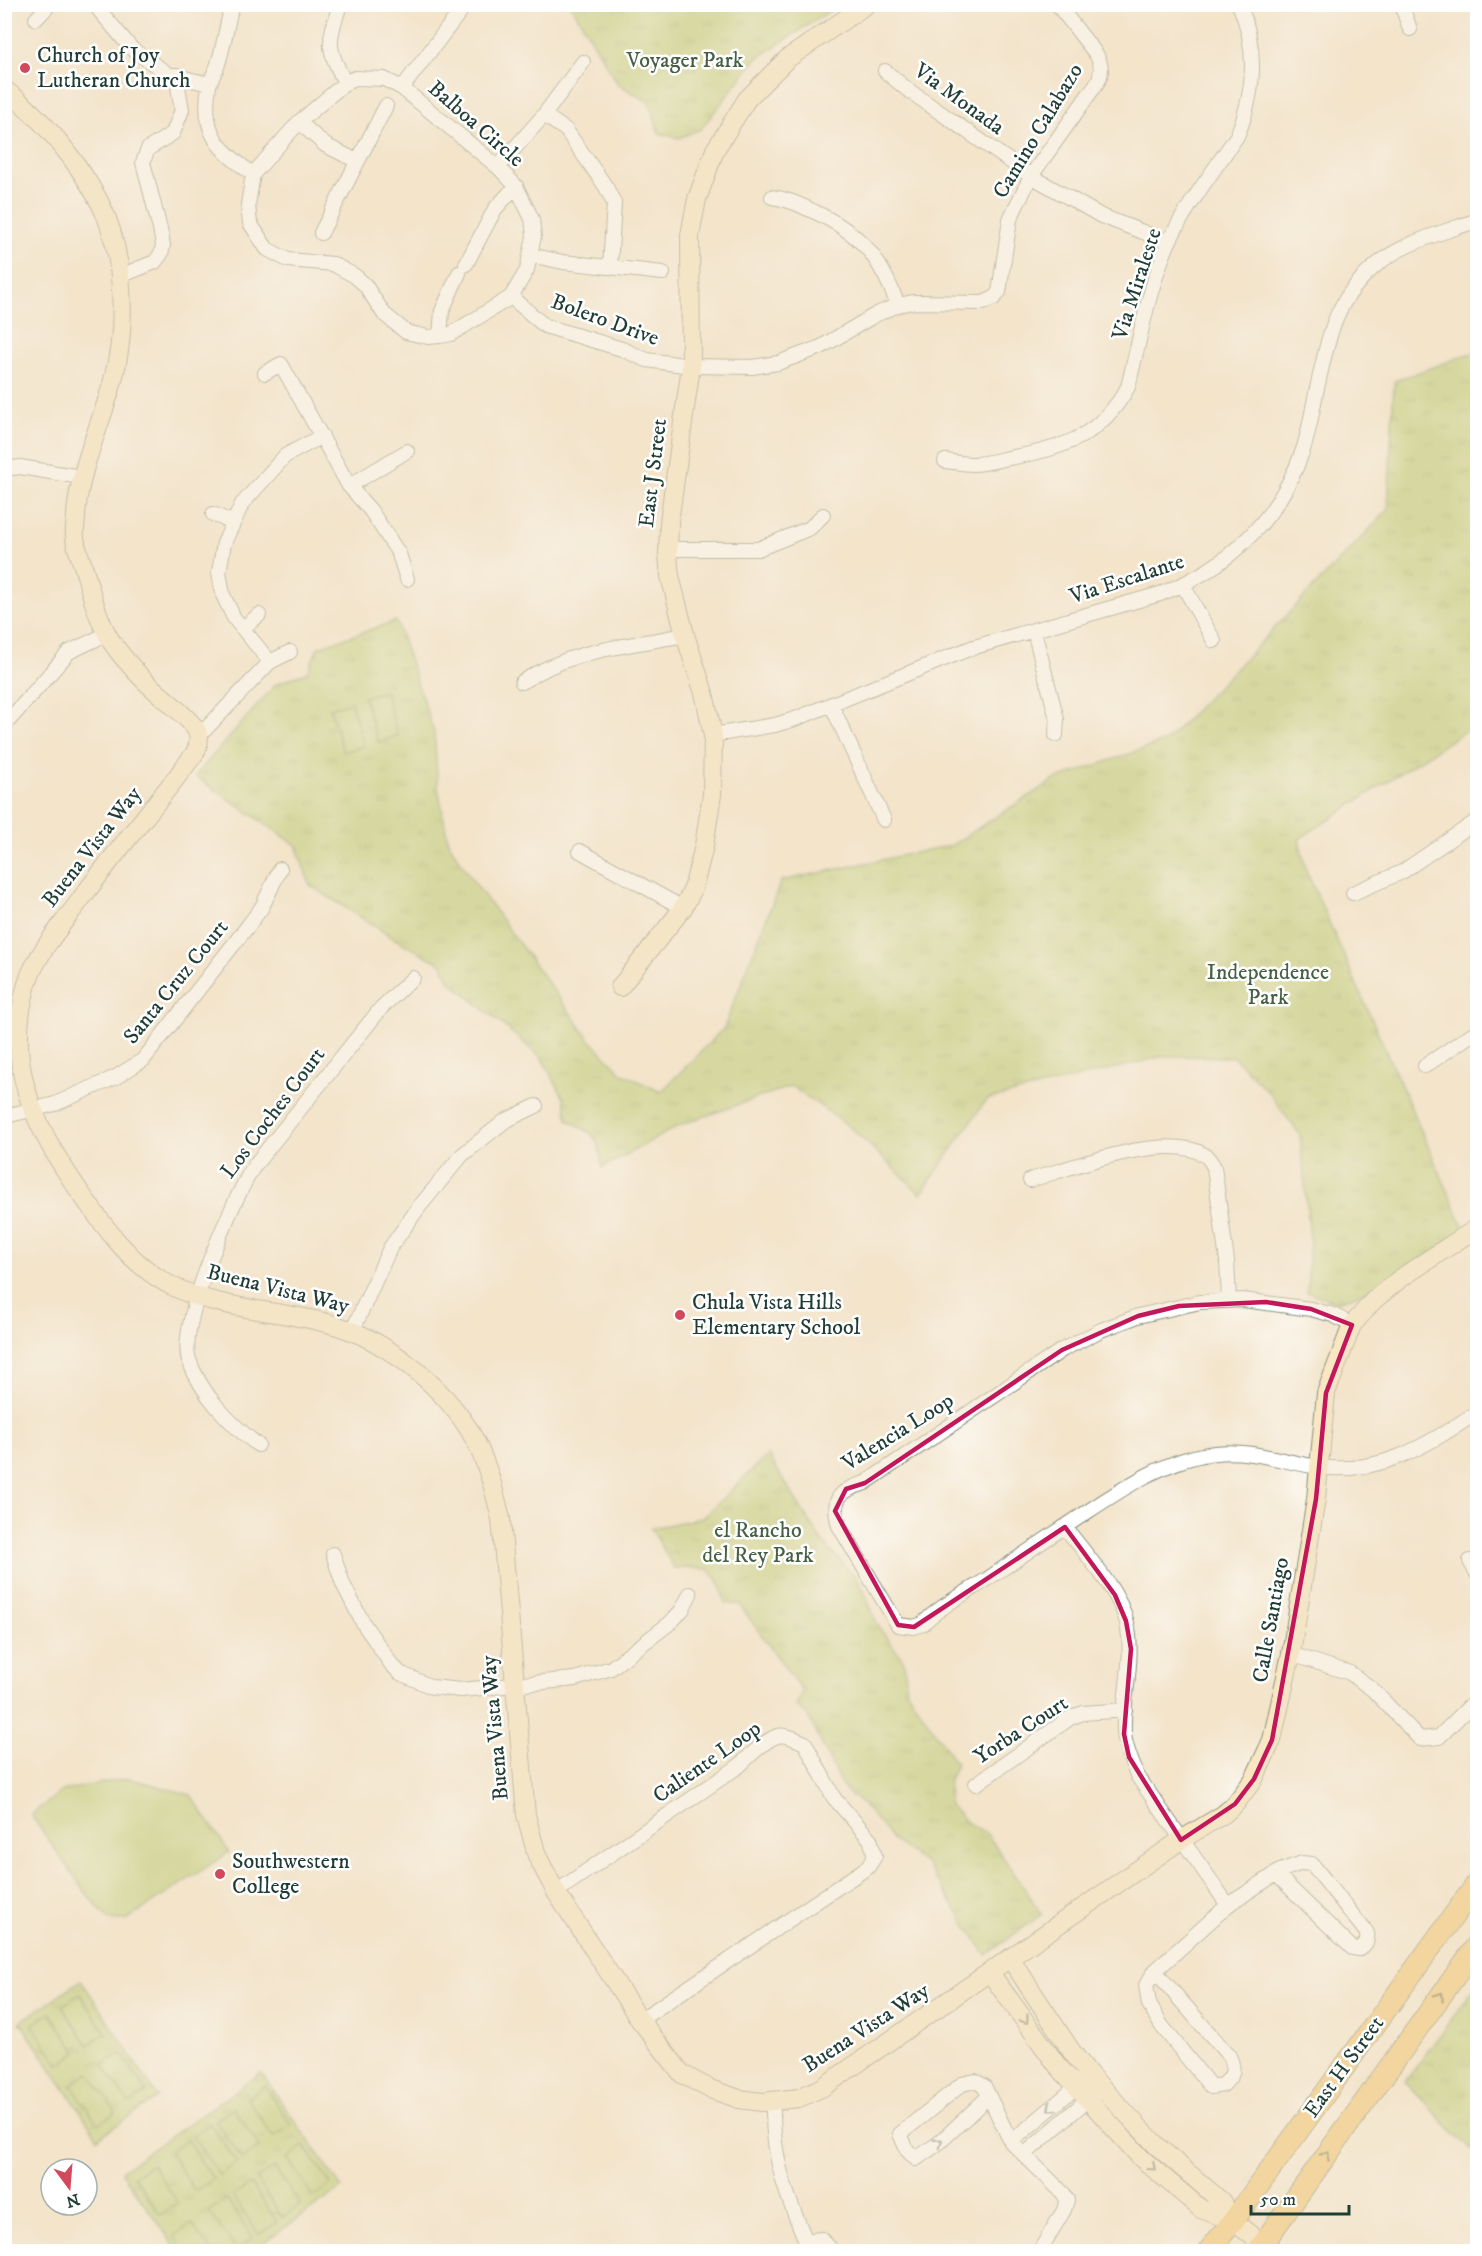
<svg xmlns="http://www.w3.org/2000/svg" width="1482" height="2256" font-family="'IM FELL DW Pica',serif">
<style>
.grass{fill:url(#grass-tufts);stroke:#6b8452;stroke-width:1.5}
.pitch{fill:#b7cb70;stroke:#6b8452;stroke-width:1.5}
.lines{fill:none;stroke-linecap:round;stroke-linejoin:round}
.street-casing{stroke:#89907f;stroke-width:16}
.secondary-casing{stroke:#89907f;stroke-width:20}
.primary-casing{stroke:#89907f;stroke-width:23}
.street{stroke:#fff;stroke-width:14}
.secondary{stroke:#f9e7c3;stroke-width:18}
.primary{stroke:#f1c36a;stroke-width:21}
.oneway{stroke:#7d794c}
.oneway2{stroke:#8c927c}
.oneway3{stroke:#8f9e9a}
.marked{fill:none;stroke:#c2185b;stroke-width:4.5;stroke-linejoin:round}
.poi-dot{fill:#d1495b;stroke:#fff;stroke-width:2}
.labels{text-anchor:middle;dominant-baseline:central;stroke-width:5;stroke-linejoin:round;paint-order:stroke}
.poi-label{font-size:22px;fill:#1f3d34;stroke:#fff;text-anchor:start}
.park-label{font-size:22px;fill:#456043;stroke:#fff}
.street-label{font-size:22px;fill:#1f3d34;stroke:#fff}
</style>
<defs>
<pattern id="grass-tufts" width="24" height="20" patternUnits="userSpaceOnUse" patternTransform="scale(1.5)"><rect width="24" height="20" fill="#b7cb70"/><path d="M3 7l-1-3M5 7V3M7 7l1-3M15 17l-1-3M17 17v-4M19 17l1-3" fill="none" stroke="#94a65d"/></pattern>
</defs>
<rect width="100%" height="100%" fill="#fff"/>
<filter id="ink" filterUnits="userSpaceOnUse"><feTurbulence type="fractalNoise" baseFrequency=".0167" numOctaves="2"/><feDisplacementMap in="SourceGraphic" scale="12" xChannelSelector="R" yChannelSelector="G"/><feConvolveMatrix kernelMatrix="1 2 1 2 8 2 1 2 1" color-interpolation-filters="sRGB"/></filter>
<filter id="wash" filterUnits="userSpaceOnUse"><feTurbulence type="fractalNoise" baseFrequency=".008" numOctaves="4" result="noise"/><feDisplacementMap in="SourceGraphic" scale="24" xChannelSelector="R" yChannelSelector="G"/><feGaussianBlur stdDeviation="1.35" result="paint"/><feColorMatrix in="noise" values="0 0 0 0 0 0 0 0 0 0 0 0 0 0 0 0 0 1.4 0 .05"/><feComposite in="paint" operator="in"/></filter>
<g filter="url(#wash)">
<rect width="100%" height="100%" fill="#f3e4ca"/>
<!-- grass -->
<path class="grass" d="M571 5H839L757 58 701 129 679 138 659 133 649 102 618 84Z
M1477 351V723L1299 839 1306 870 1465 1230 1388 1282 1338 1302 1307 1292 1310 1240 1300 1135 1270 1094 1234 1057 1165 1056 986 1100 921 1194 850 1127 791 1086 680 1125 602 1168C599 1135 595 1135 568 1120L564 1098 541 1057 449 980 442 964 395 939 310 885 296 845 195 776 276 684 308 672 318 647 396 621 434 732 438 787 448 842 471 878 590 1040 622 1073 661 1092 724 1028 781 881 952 845 1054 780 1166 741 1388 510 1394 381Z
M768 1455 821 1540 860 1582 879 1628 904 1661 907 1691 956 1763 948 1783 949 1805 966 1822 987 1834 1042 1914 986 1955 927 1865 893 1840 866 1808 843 1788 808 1716 796 1706 802 1691 739 1604H725L720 1583 708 1569 674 1568 651 1528 702 1518Z
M81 1980 158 2097 98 2138 20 2022Z
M1477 1985V2156L1405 2082Z
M261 2073 342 2188 251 2251H178L121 2171Z"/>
<!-- pitch -->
<path class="pitch" d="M385 691 398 736 378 742 364 697Z
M351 702 364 746 343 752 330 708Z
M128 1778 191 1795 229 1852 127 1920H110L92 1901 31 1815 62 1791Z
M80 1994 106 2033 88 2045 62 2006Z
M50 2013 77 2052 59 2064 32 2025Z
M121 2053 147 2092 129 2104 103 2065Z
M89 2073 116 2112 98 2124 71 2085Z
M265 2086 291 2125 273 2137 247 2098Z
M233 2108 260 2147 242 2159 215 2121Z
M210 2124 237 2162 219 2175 192 2136Z
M187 2140 213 2179 195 2191 169 2152Z
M304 2146 331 2184 313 2197 287 2158Z
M152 2164 178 2203 160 2215 134 2176Z
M274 2167 300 2205 282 2217 256 2179Z
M251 2184 277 2222 259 2235 233 2196Z
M227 2199 253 2238 236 2250 209 2211Z
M192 2224 211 2251H184L174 2236Z"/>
</g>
<g filter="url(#ink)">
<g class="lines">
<!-- street casing -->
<g class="street-casing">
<path id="street" d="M94 4 132 49 168 74 209 84
M232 4C227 24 224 45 218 64 216 71 211 78 209 86 201 132 217 149 253 174
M340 4C328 44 326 45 345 83
M1401 4 1410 29
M36 19 50 4
M885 71 908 90 1031 176 1101 216 1169 242
M355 78 384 79 402 88 498 167 516 186 532 219 534 236 527 270 511 297 451 334 440 336 428 337 406 332 384 314 365 285 355 276 333 264 288 260 267 249 250 223 248 205 253 174 299 122 345 83Z
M402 88 466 4
M544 115 566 130 606 187 614 203 610 267
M299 122 325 145 357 161
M498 167 544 115 583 62
M772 197C788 199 800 205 815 212 863 235 879 256 898 305
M321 233 386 106
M530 255 563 262 663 273
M466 264 495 209 516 186
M120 276 155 262 161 254 163 245 160 229 143 162 148 149 173 133 182 110 176 75
M511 297 545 326 622 349 647 360 691 366 752 367 778 363 821 347 875 315 898 305 913 302 983 303 994 298 999 292 1010 219 1031 176 1097 83C1103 73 1102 64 1096 54L1057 4
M440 336 442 311 459 273
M265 373 281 364 349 486 371 511 399 554 407 579
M945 461C954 462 964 464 973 464 986 464 1001 459 1014 457 1066 448 1101 435 1128 387 1140 339 1151 275 1174 232 1190 201 1217 166 1237 136 1255 93 1258 48 1239 4
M4 469 20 467 81 477
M349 486 407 451
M213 514 233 523
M668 549H758L810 528 823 515
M1183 585 1214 641
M243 628 259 615
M1034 631 1057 719 1056 735
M270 662 234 618 223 595 219 572 224 543 242 504 285 456 322 436
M522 682C571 649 628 646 685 635
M831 704 884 820
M4 726 69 652 107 634
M713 735 775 725 795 719 971 648 1160 594C1227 569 1279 519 1303 450 1310 429 1313 405 1318 384 1329 336 1334 301 1374 267 1402 242 1443 233 1478 220
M199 736 270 662 290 652
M580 851 683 908
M1353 893 1402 872 1478 820
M1425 1066 1478 1030
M10 1115 55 1104 116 1077 143 1060 248 926 262 907 280 869
M1030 1180C1071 1168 1169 1130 1206 1156 1210 1159 1212 1164 1214 1167L1227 1261 1229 1300
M1352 1325 1333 1315 1311 1309 1243 1300 1200 1302 1138 1316 1101 1330 1062 1350 865 1483C839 1491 831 1498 839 1526L898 1625 914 1627 923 1624C935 1609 969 1591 986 1580 1018 1558 1049 1537 1081 1516 1122 1489 1165 1459 1215 1453 1251 1449 1283 1462 1319 1467 1383 1475 1426 1445 1478 1412
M352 1332 390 1248 419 1207 462 1155 505 1121 536 1106
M258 1445C230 1424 201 1394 189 1360 177 1324 233 1200 254 1166L382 1007 413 978
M1065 1527C1085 1554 1119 1590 1127 1623 1135 1660 1122 1696 1124 1733 1125 1748 1132 1763 1138 1777L1228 1905
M333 1554 343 1584 363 1623 391 1664 400 1673 432 1687 461 1690 575 1679 611 1668 670 1623 682 1610 690 1594
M1470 1561 1478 1575
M1291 1654 1350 1673 1372 1689 1420 1739 1439 1737 1478 1698
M976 1784 1070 1718 1083 1713 1125 1710
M556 1892 739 1766C748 1757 766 1739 778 1736 786 1734 798 1740 805 1743L834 1798 870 1839 875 1856 868 1867 640 2020
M1155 1971 1229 2056C1235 2069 1234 2075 1223 2085L1211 2087 1161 2025 1149 2004 1146 1985 1155 1971 1228 1905 1280 1871 1302 1863 1312 1864 1367 1933C1368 1941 1366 1944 1360 1949L1352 1948 1276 1874
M988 2097 940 2142 916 2159 907 2150 900 2134 962 2084 975 2081 984 2086 1011 2142 1063 2193 1067 2200 1064 2210 1039 2252
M773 2102C771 2159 788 2201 811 2252
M1011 2142 1083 2081
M1024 2155 1095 2093
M806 2241 822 2239 833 2252"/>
</g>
<!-- secondary casing -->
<g class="secondary-casing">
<path id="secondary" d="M4 89C43 118 77 160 100 203 125 251 127 329 113 380 101 426 79 468 76 515 76 522 74 531 75 538 76 549 82 561 85 572 91 593 96 613 106 632 113 647 128 663 139 675 156 694 180 708 195 728 201 736 199 745 195 753 157 804 115 852 78 903 60 927 42 948 30 975 0 1059 34 1128 82 1195 106 1229 131 1264 168 1284 219 1311 277 1309 331 1324 385 1339 438 1382 468 1428 485 1455 494 1488 501 1519L526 1815 537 1856 556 1892 640 2020 682 2074 710 2089 739 2099 762 2102 799 2098 823 2087 1181 1840 1224 1814 1235 1804 1254 1779 1272 1740 1291 1654 1316 1499 1326 1393 1352 1325 1374 1300 1401 1278 1478 1227
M620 987 683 908 693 889 704 846 712 794 713 735 704 693 685 635 670 576 668 556 669 522 691 366 690 235 697 199 715 150 747 99 787 59 867 4
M1010 1958 1072 2052 1090 2075 1157 2146 1221 2201 1233 2221 1272 2252
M990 1973 1057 2065 1141 2158 1201 2209 1233 2221"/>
</g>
<!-- primary casing -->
<g class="primary-casing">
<path id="primary" d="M1208 2252 1233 2221 1478 1882
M1257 2252 1478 1944"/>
</g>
<!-- street -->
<use href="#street" class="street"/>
<!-- secondary -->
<use href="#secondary" class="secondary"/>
<!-- primary -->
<use href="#primary" class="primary"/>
</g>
<!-- one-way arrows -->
<defs><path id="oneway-chevron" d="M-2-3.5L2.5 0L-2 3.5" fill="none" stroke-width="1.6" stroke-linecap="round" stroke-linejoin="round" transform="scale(1.5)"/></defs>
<g class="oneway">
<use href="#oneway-chevron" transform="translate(1440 1996) rotate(-54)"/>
<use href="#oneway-chevron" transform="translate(1326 2155) rotate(-54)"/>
</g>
<g class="oneway2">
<use href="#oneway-chevron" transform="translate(1025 2020) rotate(54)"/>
<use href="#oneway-chevron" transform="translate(1152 2167) rotate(40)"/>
</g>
<g class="oneway3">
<use href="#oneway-chevron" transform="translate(1051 2108) rotate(139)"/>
<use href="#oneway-chevron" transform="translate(939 2142) rotate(-38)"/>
</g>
</g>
<!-- marked area -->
<path d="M0 0H1482V2256H0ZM1266 1302 1311 1309 1352 1325 1326 1393 1316 1499 1272 1740 1254 1779 1235 1804 1181 1840 1129 1757 1124 1734 1131 1649 1126 1621 1115 1595 1065 1527 914 1627 898 1625 835 1511 846 1489 865 1483 1062 1350 1138 1316 1179 1306Z" fill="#f3e4ca" fill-opacity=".55" fill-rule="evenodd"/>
<path class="marked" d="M1266 1302 1311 1309 1352 1325 1326 1393 1316 1499 1272 1740 1254 1779 1235 1804 1181 1840 1129 1757 1124 1734 1131 1649 1126 1621 1115 1595 1065 1527 914 1627 898 1625 835 1511 846 1489 865 1483 1062 1350 1138 1316 1179 1306Z"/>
<!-- markers -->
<g class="poi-dot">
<circle cx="25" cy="68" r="6"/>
<circle cx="680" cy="1315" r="6"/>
<circle cx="220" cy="1874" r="6"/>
</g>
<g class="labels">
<!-- poi labels -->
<g class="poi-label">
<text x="37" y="55">Church of Joy<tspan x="37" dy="25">Lutheran Church</tspan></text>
<text x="692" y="1302">Chula Vista Hills<tspan x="692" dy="25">Elementary School</tspan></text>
<text x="232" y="1861">Southwestern<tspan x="232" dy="25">College</tspan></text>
</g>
<!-- park labels -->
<g class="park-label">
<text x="685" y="60">Voyager Park</text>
<text x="1268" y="972">Independence<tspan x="1268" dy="25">Park</tspan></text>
<text x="758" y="1530">el Rancho<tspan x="758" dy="25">del Rey Park</tspan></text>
</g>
<!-- street labels -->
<g class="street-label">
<text transform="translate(959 99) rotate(36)">Via Monada</text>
<text transform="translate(476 124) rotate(41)">Balboa Circle</text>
<text transform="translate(1038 131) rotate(-59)">Camino Calabazo</text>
<text transform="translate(1137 284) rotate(-72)">Via Miraleste</text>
<text transform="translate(605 320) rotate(20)">Bolero Drive</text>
<text transform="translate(653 473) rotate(-83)">East J Street</text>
<text transform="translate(1127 579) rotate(-18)">Via Escalante</text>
<text transform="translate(92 847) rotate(-52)">Buena Vista Way</text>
<text transform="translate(176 982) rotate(-51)">Santa Cruz Court</text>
<text transform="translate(273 1113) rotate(-53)">Los Coches Court</text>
<text transform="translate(278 1289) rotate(14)">Buena Vista Way</text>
<text transform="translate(898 1432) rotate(-32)">Valencia Loop</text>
<text transform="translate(1271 1620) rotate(-80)">Calle Santiago</text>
<text transform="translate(495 1728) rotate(-95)">Buena Vista Way</text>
<text transform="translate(1021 1730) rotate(-33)">Yorba Court</text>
<text transform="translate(707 1762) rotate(-35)">Caliente Loop</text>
<text transform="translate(866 2028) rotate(-33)">Buena Vista Way</text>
<text transform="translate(1344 2067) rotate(-54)">East H Street</text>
</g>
</g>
<!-- margin -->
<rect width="1482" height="2256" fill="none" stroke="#fff" stroke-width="24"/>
<!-- north arrow -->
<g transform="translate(69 2187) rotate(164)"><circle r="28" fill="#ffffff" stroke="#a5b1ae" stroke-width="1.5"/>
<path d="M0-4.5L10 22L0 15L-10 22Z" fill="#d1495b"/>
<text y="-9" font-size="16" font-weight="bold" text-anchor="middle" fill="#1f3d34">N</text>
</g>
<!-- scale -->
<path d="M1251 2205v9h98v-9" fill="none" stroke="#1f3d34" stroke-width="3"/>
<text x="1260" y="2205" font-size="18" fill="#1f3d34" stroke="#ffffff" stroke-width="4.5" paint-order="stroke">50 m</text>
</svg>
